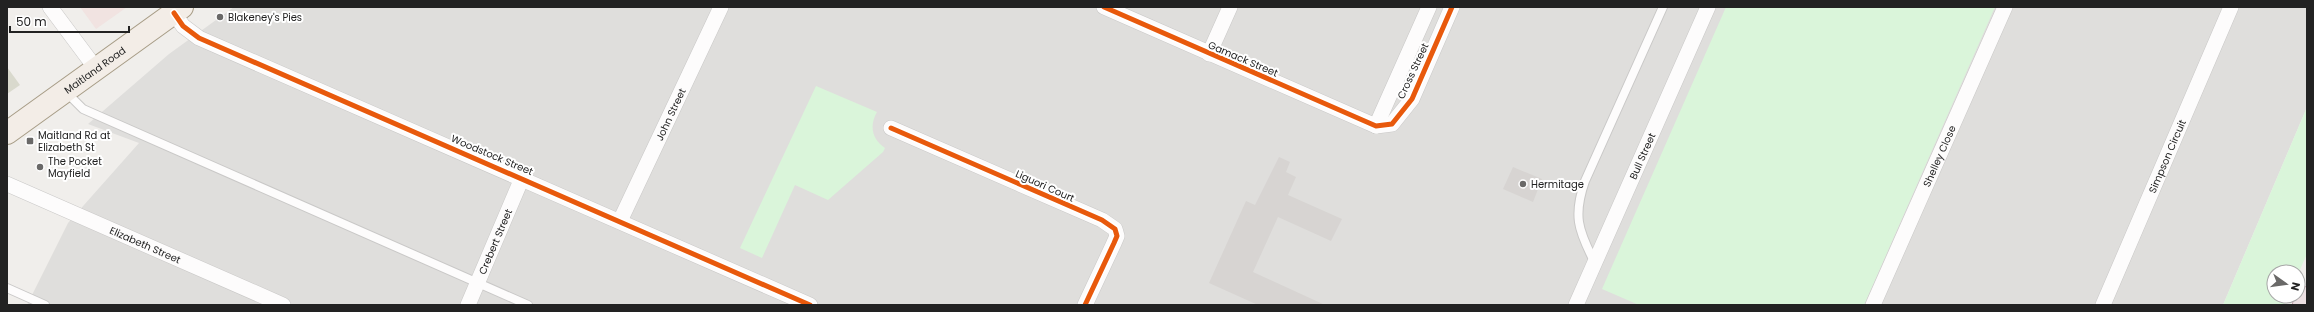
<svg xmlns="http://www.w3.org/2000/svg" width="2314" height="312" font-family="Poppins,sans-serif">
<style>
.residential{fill:#dfdedc}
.commercial{fill:#f1e3e1}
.construction{fill:#d9d9cd}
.park{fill:#daf5da}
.building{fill:#d7d4d2}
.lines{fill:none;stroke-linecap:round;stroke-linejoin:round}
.lane-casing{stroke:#c9c8c7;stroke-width:10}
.street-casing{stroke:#c9c8c7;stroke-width:16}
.primary-casing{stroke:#a79c86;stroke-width:24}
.highway-casing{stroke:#c5a2ac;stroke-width:24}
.lane{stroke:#fdfcfc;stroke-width:8}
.street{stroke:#fdfcfc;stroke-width:15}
.primary{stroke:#f3ede7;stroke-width:22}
.highway{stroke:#ece0e2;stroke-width:22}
.cycleway-casing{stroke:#fff;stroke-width:8}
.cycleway{stroke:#e8590c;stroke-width:5}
.poi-dot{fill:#6a6968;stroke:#fff;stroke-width:1.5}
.labels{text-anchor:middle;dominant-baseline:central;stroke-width:4;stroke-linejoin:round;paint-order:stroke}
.poi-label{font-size:10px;fill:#222;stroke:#fff;text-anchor:start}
.street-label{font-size:10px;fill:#222;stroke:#fff}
</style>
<rect width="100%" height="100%" fill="#f0eeeb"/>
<!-- residential -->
<path class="residential" d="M234 7H2307V107L2223 305H27L68 223 139 143 88 124 169 54Z"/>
<!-- commercial -->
<path class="commercial" d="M80 7H127L96 29Z"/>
<!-- construction -->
<path class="construction" d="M7 67 20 85 7 94Z"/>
<!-- park -->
<path class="park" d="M1726 7H1995L1864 305H1639L1602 289Z
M816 86 877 112C869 126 872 139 885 148L883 152 828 200 795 185 762 258 740 248Z
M2307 107V254L2298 274V272H2274V296H2288L2284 305H2223Z"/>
<!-- building -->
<path class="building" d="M1279 157 1290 162 1286 172 1296 177 1288 195 1342 219 1331 241 1278 217 1253 272 1325 305H1258L1209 283 1246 201 1255 205Z
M1513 167 1542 179 1533 202 1503 189Z"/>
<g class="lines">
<!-- lane casing -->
<g class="lane-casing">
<path id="lane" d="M66 92 83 109 528 305
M1594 261C1578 230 1573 215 1585 181L1663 7
M7 288 45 305"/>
</g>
<!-- street casing -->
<g class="street-casing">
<g id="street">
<path d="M50 7 97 70"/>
<path d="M1104 7 1376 126 1392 124 1412 99 1452 7"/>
<path d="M174 13 183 26 199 38 810 305"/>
<path d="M1209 54 1230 7"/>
<path d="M1376 126 1429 7"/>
<path d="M891 128 1102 220 1115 229 1117 236 1114 243 1085 305"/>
<path id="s1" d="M7 184 283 305"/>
<path id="s2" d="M620 221 721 7"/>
<path id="s3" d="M468 305 522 178"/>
<path id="s4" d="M1576 305 1708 7"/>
<path id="s5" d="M1873 305 2005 7"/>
<path id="s6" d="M2103 305 2231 7"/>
</g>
</g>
<!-- primary casing -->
<g class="primary-casing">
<g id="primary">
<path id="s7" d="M7 133 182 7"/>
</g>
</g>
<!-- highway casing -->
<g class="highway-casing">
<path id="highway" d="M2304 305 2307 298"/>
</g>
<!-- lane -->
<use href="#lane" class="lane"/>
<!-- street -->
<use href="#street" class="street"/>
<!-- primary -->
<use href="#primary" class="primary"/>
<!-- highway -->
<use href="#highway" class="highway"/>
<!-- cycleway casing -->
<g class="cycleway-casing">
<path id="cycleway" d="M1104 7 1376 126 1392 124 1412 99 1452 7
M174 13 183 26 199 38 810 305
M891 128 1102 220 1115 229 1117 236 1114 243 1085 305"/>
</g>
<!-- cycleway -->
<use href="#cycleway" class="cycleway"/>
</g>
<!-- markers -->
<g class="poi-dot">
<circle cx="220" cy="17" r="4"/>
<rect x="26" y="137" width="8" height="8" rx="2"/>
<circle cx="40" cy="167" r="4"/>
<circle cx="1523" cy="184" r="4"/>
</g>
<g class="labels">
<!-- poi labels -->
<g class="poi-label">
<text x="228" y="17">Blakeney's Pies</text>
<text x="38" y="135">Maitland Rd at<tspan x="38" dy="12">Elizabeth St</tspan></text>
<text x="48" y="161">The Pocket<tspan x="48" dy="12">Mayfield</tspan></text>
<text x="1531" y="184">Hermitage</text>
</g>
<!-- street labels -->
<g class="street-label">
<text transform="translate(1243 59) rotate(23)">Gamack Street</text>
<text stroke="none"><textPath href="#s7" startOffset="108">Maitland Road</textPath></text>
<text transform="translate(1413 71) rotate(-65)">Cross Street</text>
<text stroke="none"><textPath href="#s2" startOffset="118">John Street</textPath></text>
<text transform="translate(492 155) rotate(23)">Woodstock Street</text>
<text stroke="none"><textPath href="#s4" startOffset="163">Bull Street</textPath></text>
<text stroke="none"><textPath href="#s5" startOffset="163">Shelley Close</textPath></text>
<text stroke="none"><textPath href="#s6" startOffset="162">Simpson Circuit</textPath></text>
<text transform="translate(1045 186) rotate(24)">Liguori Court</text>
<text stroke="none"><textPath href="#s3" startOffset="69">Crebert Street</textPath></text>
<text stroke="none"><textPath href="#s1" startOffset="151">Elizabeth Street</textPath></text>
</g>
</g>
<!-- border -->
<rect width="2314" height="312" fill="none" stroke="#222222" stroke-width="16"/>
<!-- north arrow -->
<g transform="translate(2286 284) rotate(104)"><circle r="19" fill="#ffffff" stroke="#a7a7a7"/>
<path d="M0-3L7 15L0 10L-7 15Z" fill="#6a6968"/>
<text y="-6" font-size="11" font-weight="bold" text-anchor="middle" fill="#222222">N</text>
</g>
<!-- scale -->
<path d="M10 26v6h119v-6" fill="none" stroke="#222222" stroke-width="2"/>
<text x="16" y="26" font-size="12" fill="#222222" stroke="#ffffff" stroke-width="3" paint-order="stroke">50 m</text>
</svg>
